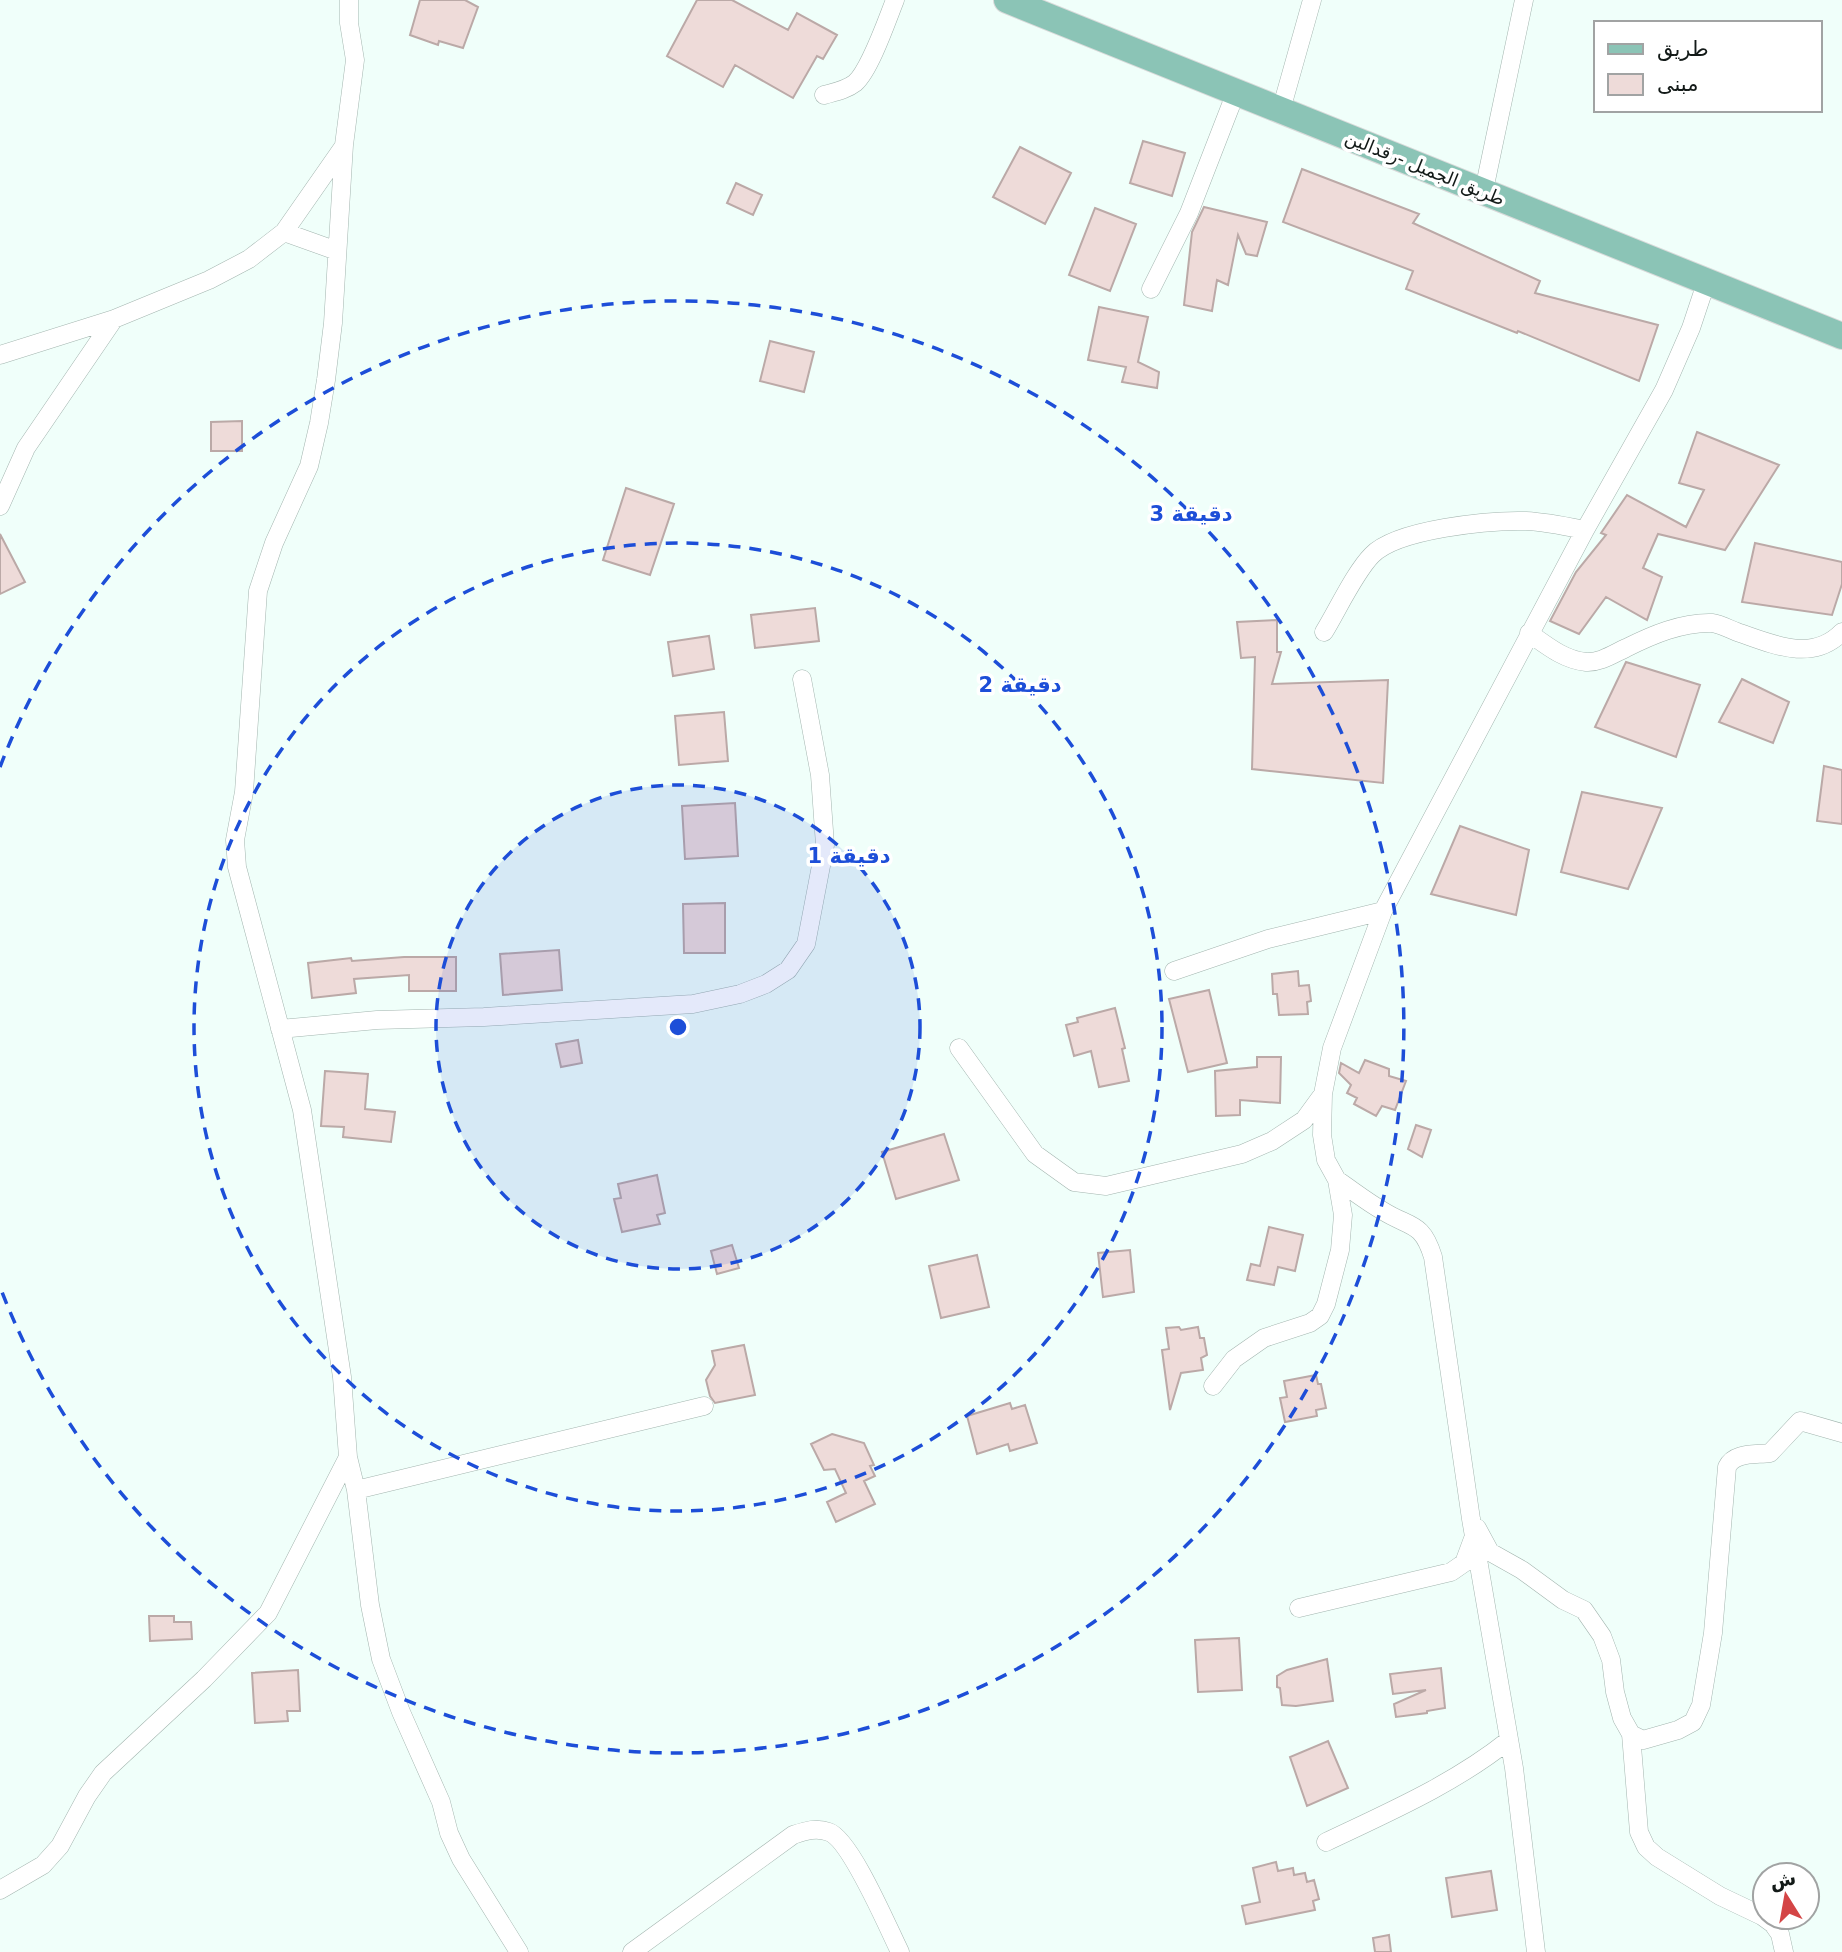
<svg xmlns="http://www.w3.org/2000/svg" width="1842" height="1952" font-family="'DejaVu Sans','Noto Naskh Arabic',sans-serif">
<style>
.building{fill:#eedbd9;stroke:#bba9a7;stroke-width:2}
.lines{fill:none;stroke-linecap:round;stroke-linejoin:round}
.minor-casing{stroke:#a3b5af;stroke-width:19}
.primary-casing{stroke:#d9dada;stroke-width:28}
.minor{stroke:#fff;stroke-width:18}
.primary{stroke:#8bc4b6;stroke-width:26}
.ring{fill:none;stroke:#1d4ed8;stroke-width:3.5;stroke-dasharray:12 9}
.labels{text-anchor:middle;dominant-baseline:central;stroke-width:7;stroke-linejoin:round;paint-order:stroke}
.street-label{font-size:18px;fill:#131a18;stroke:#fff}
.centre{fill:#1d4ed8;stroke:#fff;stroke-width:3.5}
.ring-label{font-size:21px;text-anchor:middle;font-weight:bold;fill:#1d4ed8;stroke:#fff;stroke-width:7;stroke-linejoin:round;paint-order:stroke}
</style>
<rect width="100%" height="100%" fill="#f0fffa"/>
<!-- building -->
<path class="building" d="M420 0H465L478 7 463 48 439 41 438 45 410 35Z
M697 0H732L788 30 797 13 837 35 823 59 817 56 793 98 735 65 723 87 667 56Z
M1143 141 1185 153 1172 196 1130 183Z
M1020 147 1071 173 1045 224 993 197Z
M1302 169 1419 214 1413 223 1540 281 1535 293 1658 325 1639 381 1518 331 1517 333 1406 289 1413 271 1283 222Z
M736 183 762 195 753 215 727 203Z
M1204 207 1267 222 1257 256 1246 254 1238 235 1228 285 1217 280 1212 311 1184 305 1192 232Z
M1095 208 1136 224 1110 291 1069 275Z
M1099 307 1148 317 1138 362 1159 372 1157 388 1122 382 1126 367 1088 360Z
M770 341 814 352 804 392 760 381Z
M242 421V451H211V422Z
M1697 432 1779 465 1725 550 1658 534 1643 568 1662 577 1647 620 1606 597 1579 634 1550 621 1576 572 1606 535 1601 533 1627 495 1686 527 1704 490 1679 483Z
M626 488 674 504 650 575 603 560Z
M0 534 25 582 0 594Z
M1755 543 1842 562V584L1832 615 1742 602Z
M815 608 819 641 755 648 751 615Z
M1277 620V652H1281L1272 684 1388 680 1383 783 1252 769 1255 657 1241 658 1237 622Z
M709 636 714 669 673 676 668 642Z
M1626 662 1700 685 1676 757 1595 727Z
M1742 679 1789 702 1773 743 1719 722Z
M724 712 728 761 679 765 675 716Z
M1824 766 1842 770V824L1817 821Z
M1582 792 1662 808 1628 889 1561 872Z
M735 803 738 856 685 859 682 806Z
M1460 826 1529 850 1516 915 1431 894Z
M725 903V953H684L683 904Z
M559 950 562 990 503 995 500 954Z
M404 957H456V991H409V975L354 979 356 993 312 998 308 963 351 958 352 961Z
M1298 971 1299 986 1309 985 1311 1001 1307 1002 1308 1014 1279 1015 1277 994H1273L1272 974Z
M1209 990 1227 1063 1188 1072 1169 999Z
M1115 1008 1125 1048 1122 1049 1129 1081 1099 1087 1091 1051 1074 1056 1066 1025 1078 1022 1077 1018Z
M578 1040 582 1063 561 1067 556 1044Z
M1257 1057H1281L1280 1103 1240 1100V1115L1216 1116 1215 1071 1257 1067Z
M1365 1060 1389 1069V1076L1406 1081 1395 1110 1382 1106 1376 1116 1354 1104 1357 1098 1347 1093 1351 1085 1339 1073 1341 1063 1359 1073Z
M325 1071 368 1074 365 1109 395 1112 391 1142 343 1137 344 1127 321 1126Z
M1416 1125 1431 1130 1422 1157 1408 1149Z
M944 1134 959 1180 896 1199 882 1152Z
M657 1175 665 1213 657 1215 660 1224 622 1232 614 1199 621 1198 618 1184Z
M1269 1227 1303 1235 1295 1271 1278 1267 1274 1285 1247 1280 1251 1264 1260 1266Z
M732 1245 739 1268 717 1274 711 1251Z
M1130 1250 1134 1292 1103 1297 1098 1253Z
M977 1255 989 1307 941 1318 929 1266Z
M1179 1327 1181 1330 1198 1327 1200 1338H1204L1207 1355 1201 1358 1203 1370 1181 1373 1170 1410 1162 1350 1169 1349 1166 1328Z
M744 1345 755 1395 715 1403 710 1396 706 1380 715 1365 712 1351Z
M1316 1375 1318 1384H1321L1326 1408 1316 1410 1317 1416 1285 1422 1280 1398 1287 1397 1284 1381Z
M1010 1403 1012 1409 1025 1405 1037 1443 1010 1451 1008 1444 977 1454 967 1416Z
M832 1434 864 1443 874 1465 870 1466 875 1476 864 1481 875 1504 836 1522 827 1502 846 1493 835 1469 824 1470 811 1444Z
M149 1616H174V1622H191L192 1639 150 1641Z
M1239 1638 1242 1690 1198 1692 1195 1640Z
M1327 1659 1333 1701 1296 1706 1282 1705 1280 1688 1277 1687V1676L1287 1670Z
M1441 1668 1445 1708 1427 1711V1713L1396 1717 1394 1704 1426 1690 1393 1694 1390 1674Z
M298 1670 300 1711H287L288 1721 255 1723 252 1673Z
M1328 1741 1348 1788 1307 1806 1290 1757Z
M1276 1862 1278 1871 1293 1868 1294 1875 1305 1873 1307 1882 1314 1880 1319 1899 1313 1901 1315 1910 1246 1924 1242 1906 1260 1902 1253 1868Z
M1491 1871 1497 1910 1452 1917 1446 1878Z
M1389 1935 1391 1952H1375L1373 1938Z"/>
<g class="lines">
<!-- minor casing -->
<g class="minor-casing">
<path id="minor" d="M349 0V23L355 60 344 145 333 323 326 380 319 423 309 466 274 543 258 591 244 792 235 840 237 867 302 1110 342 1377 348 1457 356 1490 370 1605 381 1659 401 1712 441 1802 449 1833 461 1859 519 1952
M824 95C835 92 846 90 855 83 870 70 887 20 895 0
M1281 110 1312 0
M1484 190 1524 0
M284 232 337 251
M1151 289 1189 213 1236 92
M0 355 114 319 209 280 249 259 284 232 344 146
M0 506 26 448 114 319
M1324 632C1337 611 1355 572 1372 555 1397 529 1490 520 1526 521 1546 522 1565 526 1585 530
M1529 633C1546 645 1564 660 1586 662 1600 663 1613 654 1626 648 1652 635 1682 622 1712 623 1720 624 1729 629 1737 632 1772 644 1812 663 1842 632
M1174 971 1268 939 1383 911
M280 1029 377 1020 484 1017 693 1004 740 994 766 984 788 970 806 944 825 845 820 775 802 679
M959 1048 1035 1154 1074 1182 1106 1186 1242 1154 1272 1141 1304 1120 1323 1094
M1337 1180C1352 1190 1367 1202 1383 1211 1410 1228 1422 1221 1433 1257L1471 1519 1514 1768 1536 1952
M1213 1386 1234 1359 1264 1338 1310 1323 1320 1316 1326 1304 1340 1250 1343 1215 1337 1180 1326 1160 1322 1135 1323 1094 1332 1048 1383 911 1585 530 1664 390 1691 328 1706 283
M356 1490 704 1406
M1477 1528 1490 1552 1522 1570 1563 1600 1584 1610 1602 1636 1611 1660 1615 1692 1622 1718 1631 1734 1639 1832 1646 1847 1657 1857 1720 1896 1762 1916 1773 1924 1780 1934 1784 1952
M1299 1608 1451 1572 1464 1563 1474 1536
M1631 1734 1643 1740 1678 1730 1693 1722 1701 1705 1713 1633 1727 1467C1734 1452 1755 1455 1770 1453L1800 1421 1842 1433
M1326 1842C1389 1812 1454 1784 1509 1740
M0 1890 43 1865 60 1846 87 1796 103 1773 204 1679 268 1613 348 1457
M632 1952 793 1835C805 1831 816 1827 829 1832 851 1840 888 1928 900 1952"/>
</g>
<!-- primary casing -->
<g class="primary-casing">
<path id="primary" d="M1007 0 1842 336"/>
</g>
<!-- minor -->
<use href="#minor" class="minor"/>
<!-- primary -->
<use href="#primary" class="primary"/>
</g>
<!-- distance rings -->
<circle cx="678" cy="1027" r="242" fill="#1d4ed8" fill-opacity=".12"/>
<g class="ring">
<circle cx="678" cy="1027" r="242"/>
<circle cx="678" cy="1027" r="484"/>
<path d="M0 767A726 726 0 1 1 0 1287"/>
</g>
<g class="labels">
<!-- street labels -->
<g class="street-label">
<text transform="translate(1425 168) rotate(22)">طريق الجميل -رقدالين</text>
</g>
</g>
<circle cx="678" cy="1027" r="10" class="centre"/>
<g class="ring-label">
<text x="1191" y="521">3 دقيقة</text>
<text x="1020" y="692">2 دقيقة</text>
<text x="849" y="863">1 دقيقة</text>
</g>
<!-- legend -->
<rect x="1594" y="21" width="228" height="91" fill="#ffffff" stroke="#a1a3a3" stroke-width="2"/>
<rect x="1608" y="44" width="35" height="10" fill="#8bc4b6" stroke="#a1a3a3" stroke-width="2"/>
<text x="1657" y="56" font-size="21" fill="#131a18">طريق</text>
<rect x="1608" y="74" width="35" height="21" fill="#eedbd9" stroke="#a1a3a3" stroke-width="2"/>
<text x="1657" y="91" font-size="21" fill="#131a18">مبنى</text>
<!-- north arrow -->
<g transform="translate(1786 1896) rotate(349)"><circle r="33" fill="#ffffff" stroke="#a1a3a3" stroke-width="2"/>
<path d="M0-5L12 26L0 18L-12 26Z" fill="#d44546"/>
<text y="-10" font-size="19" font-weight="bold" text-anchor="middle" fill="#131a18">ش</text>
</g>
</svg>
